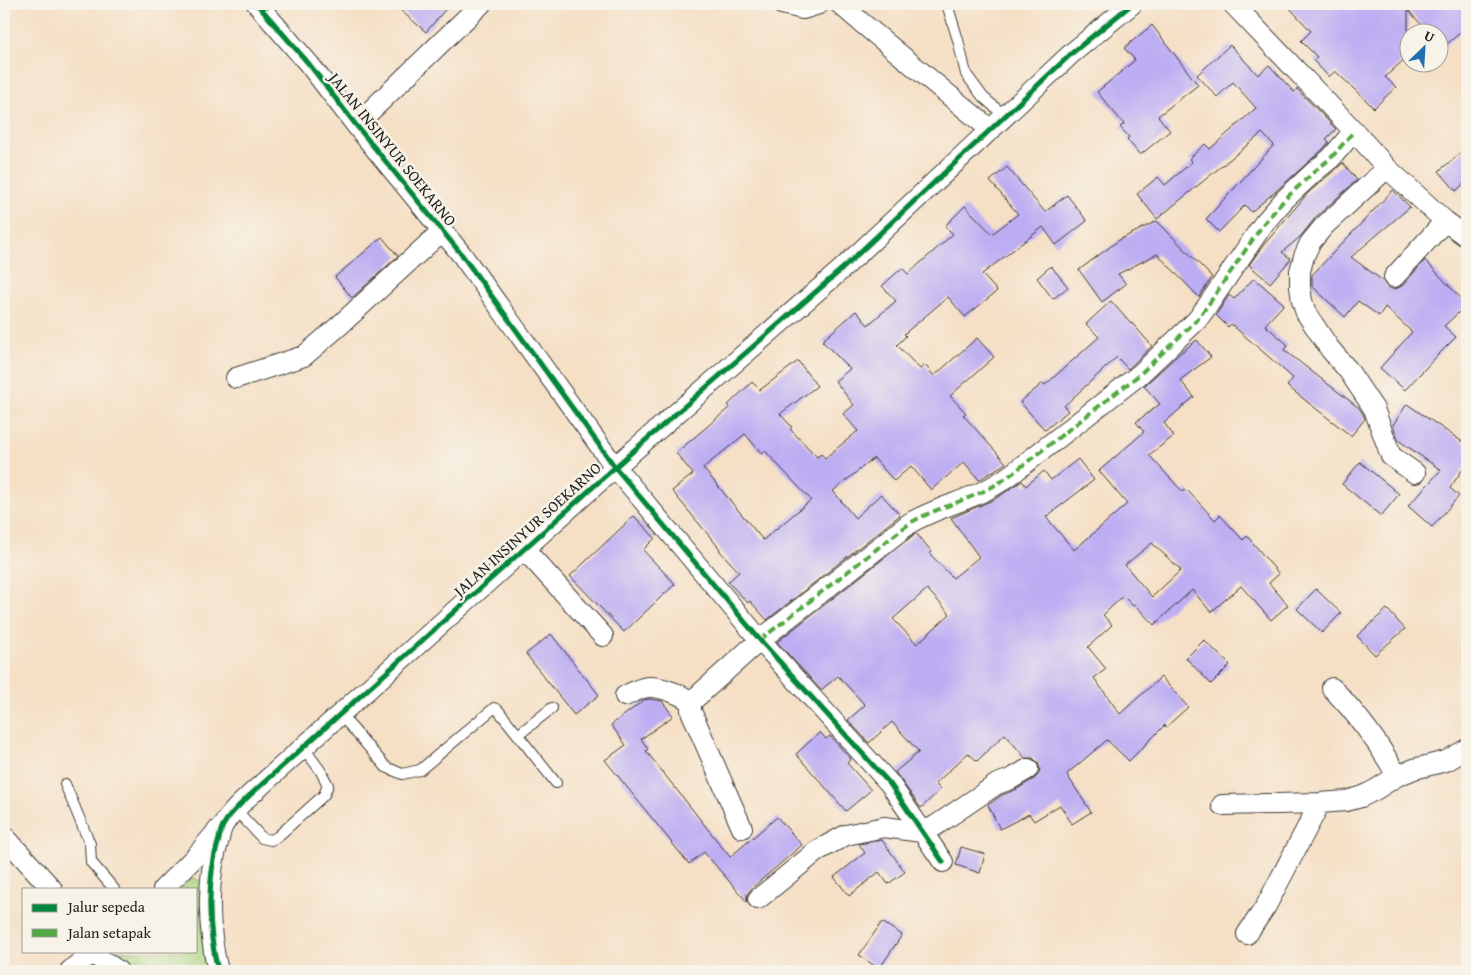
<svg xmlns="http://www.w3.org/2000/svg" width="1471" height="975" font-family="'Gentium Book Plus',serif">
<style>
.grass{fill:url(#grass-dots);stroke:#62784e}
.building{fill:#bdadf3;fill-rule:evenodd}
.lines{fill:none;stroke-linecap:round;stroke-linejoin:round}
.lane-casing{stroke:#3d3935;stroke-width:12}
.street-casing{stroke:#3d3935;stroke-width:22}
.lane{stroke:#fff;stroke-width:10}
.street{stroke:#fff;stroke-width:20}
.quiet{stroke:#52a943;stroke-width:4;stroke-dasharray:8 4;stroke-linecap:butt}
.cycleway-casing{stroke:#f7f3e8;stroke-width:8}
.cycleway{stroke:#00873e;stroke-width:5}
.labels{text-anchor:middle;dominant-baseline:central;stroke-width:5;stroke-linejoin:round;paint-order:stroke}
.street-label{font-size:16px;fill:#1c1c1c;stroke:#f7f3e8}
</style>
<defs>
<pattern id="grass-dots" width="8" height="8" patternUnits="userSpaceOnUse" patternTransform="scale(1.25)"><rect width="8" height="8" fill="#a9d581"/><path d="M2 2h.1M6 6h.1" fill="none" stroke="#91b66f" stroke-width="1.8" stroke-linecap="round"/></pattern>
</defs>
<rect width="100%" height="100%" fill="#f7f3e8"/>
<filter id="ink" filterUnits="userSpaceOnUse"><feTurbulence type="fractalNoise" baseFrequency=".02" numOctaves="2"/><feDisplacementMap in="SourceGraphic" scale="10" xChannelSelector="R" yChannelSelector="G"/><feConvolveMatrix kernelMatrix="1 2 1 2 8 2 1 2 1" color-interpolation-filters="sRGB"/></filter>
<filter id="wash" filterUnits="userSpaceOnUse"><feTurbulence type="fractalNoise" baseFrequency=".0096" numOctaves="4" result="noise"/><feDisplacementMap in="SourceGraphic" scale="20" xChannelSelector="R" yChannelSelector="G"/><feGaussianBlur stdDeviation="1.12" result="paint"/><feColorMatrix in="noise" values="0 0 0 0 0 0 0 0 0 0 0 0 0 0 0 0 0 1.4 0 .05"/><feComposite in="paint" operator="in"/></filter>
<g filter="url(#wash)">
<rect width="100%" height="100%" fill="#f5dfc5"/>
<!-- grass -->
<path class="grass" d="M193 877 200 881 202 922 208 971H132L119 959V951H196V889H180Z"/>
<g id="blocks">
<!-- building -->
<path class="building" d="M393 4H450L426 32Z
M1286 4H1467V27L1441 49 1438 45V32H1428L1408 10V56L1385 77 1396 87 1374 108 1335 71 1329 77 1313 60 1317 57 1301 41 1311 31Z
M1152 25 1198 85 1158 116 1170 131 1140 155 1127 139 1129 137 1120 127 1124 124 1097 92 1135 60 1124 48Z
M1230 45 1258 75 1269 65 1294 92 1297 89 1336 129 1326 139 1329 142 1323 149 1276 191 1251 212 1245 205 1219 232 1206 219 1274 145 1262 133 1157 219 1137 194 1158 177 1165 185 1192 162 1189 159 1205 144 1210 149 1256 108 1233 82 1217 97 1197 75Z
M1467 147V181L1456 191 1439 171Z
M1343 163 1357 180 1316 217 1300 237 1282 252 1291 259 1270 283 1249 265 1262 247 1308 193Z
M1007 167 1045 212 1067 195 1087 221 1056 245 1043 227 982 274 997 291 965 317 948 297 904 334 906 336 897 345 920 369 925 365 934 376 977 338 994 357 950 396 966 413 963 415 1006 463 979 480 964 462 931 490 911 466 894 481 874 458 833 491 855 518 881 494 900 515 767 620 750 601 748 603 728 582 739 572 719 550 720 549 672 491 693 474 676 453 730 407 728 405 752 382 760 390 798 361 817 386 780 414 792 427 790 429 817 457 821 454 825 458 858 431 843 414 854 405 835 381 850 369 822 341 856 311 868 325 896 301 882 286 902 268 908 274 953 234 945 226 965 206 992 234 1018 214 990 181ZM745 434 762 454 765 451 811 500 763 540 703 468Z
M1393 190 1410 207 1351 257 1383 281 1386 286 1392 289 1398 288 1403 285 1425 260 1467 305 1444 326 1456 337 1436 357 1405 390 1380 368 1412 332 1385 307 1379 316 1358 301 1345 317 1312 286V275Z
M1157 221 1212 277 1199 297 1157 254 1118 274 1126 284 1102 302 1079 270 1119 240Z
M382 237 398 256 352 298 335 277Z
M1051 266 1068 287 1053 299 1037 278Z
M1254 278 1284 304 1265 325 1288 345 1284 350 1359 408 1363 414 1365 419 1351 436 1287 386 1293 378 1231 324 1228 327 1216 315 1229 295 1234 299Z
M1111 301 1131 324 1132 323 1152 346 1128 369 1117 357 1064 406 1068 411 1045 430 1020 402 1043 383 1045 385 1099 337 1086 324Z
M1197 340 1211 357 1180 380 1194 397 1164 423 1174 436 1149 455 1183 492 1186 489 1215 520 1220 515 1243 540 1247 536 1279 574 1269 583 1288 605 1271 620 1241 586 1211 612 1192 590 1154 625 1135 605 1133 606 1123 596 1103 615 1112 625 1088 647 1106 669 1094 678 1120 714 1161 677 1188 707 1166 727 1165 725 1129 761 1107 740 1068 773 1067 775 1091 812 1072 824 1060 805 1034 821 1029 814 1000 829 988 805 1002 795 1017 789 1034 779 1038 775 1040 769 1038 763 1033 758H1025L1005 734 977 761 968 753 935 784 941 789 921 808 895 772 919 752 892 722 869 743 848 720 865 705 838 676 821 690 777 642 916 533 932 552 930 554 953 578 979 557 951 518 995 499 1022 481 1026 486 1044 471 1051 480 1078 459 1094 480 1046 517 1074 550 1127 504 1099 471 1144 432 1136 422 1160 404 1144 386 1179 354ZM1152 543 1181 570 1152 597 1125 565ZM927 589 950 614 917 644 893 619Z
M1407 404 1467 445V463L1450 488 1459 496 1432 527 1408 506 1441 470 1398 440 1393 425Z
M1360 462 1399 494 1381 516 1342 484Z
M634 516 655 538 643 550 675 584 624 632 570 576Z
M1316 589 1341 613 1322 633 1297 609Z
M1387 609 1405 629 1375 655 1357 636Z
M551 634 599 695 574 715 526 654Z
M1204 640 1230 665 1211 684 1186 658Z
M649 699 662 701 673 716 641 739 648 749 646 751 730 857 777 817 802 845 753 887 747 894V902L704 852 689 864 605 760 626 745 611 725 644 700Z
M820 732 826 739 830 736 851 759 847 763 871 790 846 811 796 754Z
M882 840 905 872 888 884 879 872 849 896 834 877 865 853 859 844Z
M961 847 985 854 980 873 956 865Z
M882 922 902 935 879 969 859 955Z"/>
</g>
</g>
<g filter="url(#ink)">
<use href="#blocks" fill-opacity="0" stroke="#3d3935" stroke-width="1"/>
<g class="lines">
<!-- lane casing -->
<g class="lane-casing">
<path id="lane" d="M947 4 958 40 966 74 983 97 1005 116
M340 714 386 767 402 774 420 770 494 708 498 710 518 735 552 708
M518 735 556 783
M65 784 90 844 91 862 114 889
M236 810 262 838 271 840 277 837 324 795 328 785 320 770 303 747"/>
</g>
<!-- street casing -->
<g class="street-casing">
<path id="street" d="M257 4 309 64 356 125 462 255 615 467 760 640 890 784 943 862
M782 4 803 9 819 4
M840 4 862 23 991 130
M1233 4 1354 131 1387 168 1445 221 1467 237
M356 125 481 4
M1387 168 1324 226 1310 243 1304 256 1300 271V287L1302 301 1306 313 1330 349 1348 370 1374 409 1391 456 1415 473
M1394 277 1445 221
M236 378 304 356 340 325 442 231
M524 549 603 636
M1332 688C1358 715 1379 743 1397 776
M625 696C631 693 637 690 643 688 656 684 681 694 691 702
M1222 805 1320 803 1346 801 1361 797 1375 790 1397 776 1414 769 1446 761 1467 749
M742 828 691 711V702L760 640 910 523C934 509 962 502 986 490 996 485 1005 479 1013 473L1139 375 1197 320 1208 305 1264 223 1285 199 1315 171 1331 158 1354 131
M4 836 52 889
M163 889 197 855 218 830
M758 899 817 851 846 835 884 827 922 832 935 826 997 784 1011 779 1028 769
M1247 934 1266 906 1320 803
M92 953 118 971
M70 971 94 951
M218 971C208 930 206 880 219 839 220 834 221 828 224 824 230 813 241 804 249 796L632 452 842 269 1072 53 1132 4"/>
</g>
<!-- lane -->
<use href="#lane" class="lane"/>
<!-- street -->
<use href="#street" class="street"/>
<!-- quiet -->
<path class="quiet" d="M264 11 271 4
M760 640 910 523C934 509 962 502 986 490 996 485 1005 479 1013 473L1139 375 1197 320 1208 305 1264 223 1285 199 1315 171 1331 158 1354 131"/>
<!-- cycleway casing -->
<g class="cycleway-casing">
<path id="cycleway" d="M257 4 309 64 356 125 462 255 615 467 760 640 890 784 943 862
M218 971C208 930 206 880 219 839 220 834 221 828 224 824 230 813 241 804 249 796L632 452 842 269 1072 53 1132 4"/>
</g>
<!-- cycleway -->
<use href="#cycleway" class="cycleway"/>
</g>
</g>
<g class="labels">
<!-- street labels -->
<g class="street-label">
<text transform="translate(393 149) rotate(51)">JALAN INSINYUR SOEKARNO</text>
<text transform="translate(527 529) rotate(-42)">JALAN INSINYUR SOEKARNO</text>
</g>
</g>
<!-- margin -->
<rect width="1471" height="975" fill="none" stroke="#f7f3e8" stroke-width="20"/>
<!-- legend -->
<rect x="22" y="888" width="175" height="65" fill="#f7f3e8" stroke="#9f9d96"/>
<rect x="32" y="904" width="25" height="8" fill="#00873e" stroke="#9f9d96"/>
<text x="68" y="912" font-size="15" fill="#1c1c1c">Jalur sepeda</text>
<rect x="32" y="929" width="25" height="8" fill="#52a943" stroke="#9f9d96"/>
<text x="68" y="938" font-size="15" fill="#1c1c1c">Jalan setapak</text>
<!-- north arrow -->
<g transform="translate(1424 48) rotate(25)"><circle r="24" fill="#f7f3e8" stroke="#9f9d96"/>
<path d="M0-4L9 19L0 12L-9 19Z" fill="#1f6fb2"/>
<text y="-8" font-size="14" font-weight="bold" text-anchor="middle" fill="#1c1c1c">U</text>
</g>
</svg>
